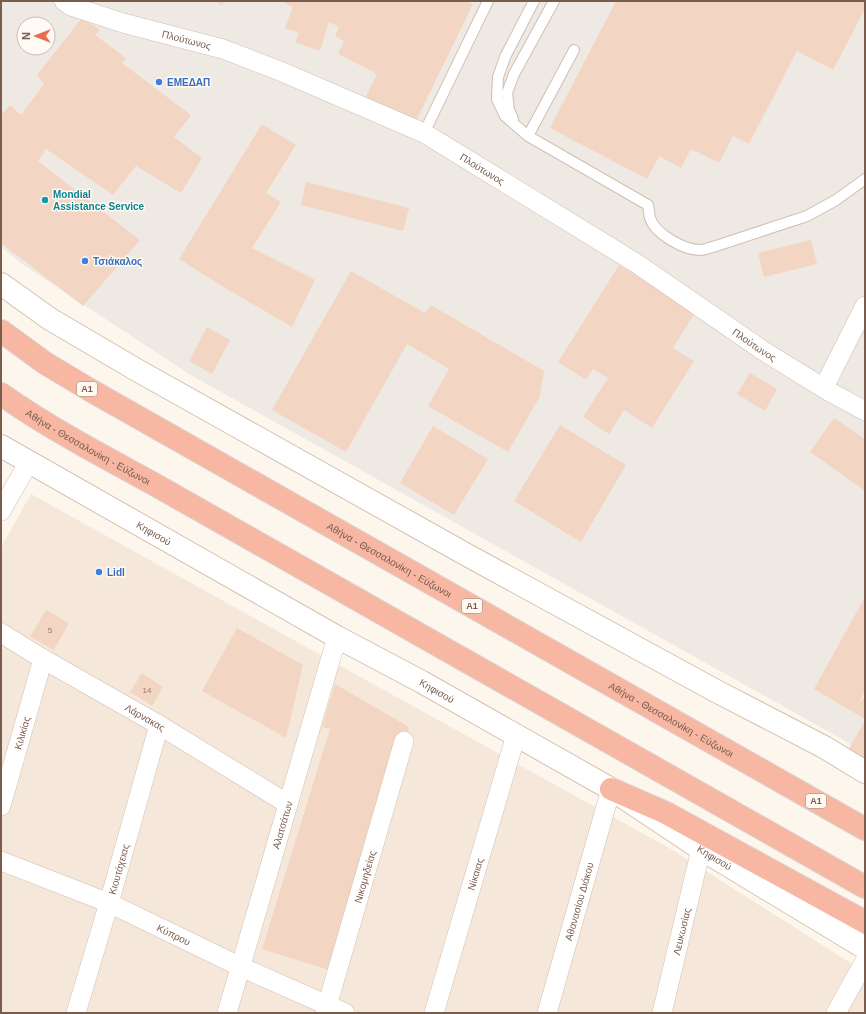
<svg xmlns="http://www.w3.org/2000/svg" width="866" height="1014" font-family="Arial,sans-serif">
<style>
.residential{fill:#f5e8da}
.industrial{fill:#efe9e4;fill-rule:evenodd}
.building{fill:#f3d5c3}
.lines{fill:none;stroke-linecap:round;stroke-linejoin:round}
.service-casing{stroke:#d1beb0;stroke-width:12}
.minor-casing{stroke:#d1beb0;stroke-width:20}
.secondary-casing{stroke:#d6c0b0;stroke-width:24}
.motorway-casing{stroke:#dad1cd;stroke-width:24}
.service{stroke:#fff;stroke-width:10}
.minor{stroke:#fff;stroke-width:19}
.secondary{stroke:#fff;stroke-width:22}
.motorway{stroke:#f7b7a3;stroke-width:22}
.shop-dot{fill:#3f7fe0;stroke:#fffaf3;stroke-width:1.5}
.culture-dot{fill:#0f9aa8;stroke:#fffaf3;stroke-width:1.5}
.labels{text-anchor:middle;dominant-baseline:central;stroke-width:3;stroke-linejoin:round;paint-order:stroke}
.number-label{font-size:8px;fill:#987a6a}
.shield{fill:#fffaf3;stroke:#a28b7f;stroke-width:1}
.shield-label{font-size:9px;font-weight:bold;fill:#7a5c4d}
.street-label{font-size:10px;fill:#7a5c4d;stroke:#fffaf3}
.shop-label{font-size:10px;font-weight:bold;fill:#366cbe;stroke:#fffaf3;text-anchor:start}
.culture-label{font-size:10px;font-weight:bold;fill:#0d838f;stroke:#fffaf3;text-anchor:start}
</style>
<rect width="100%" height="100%" fill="#fdf6ec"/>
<!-- residential -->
<path class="residential" d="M31 494 308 648 671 849 865 972V1013H1V547Z"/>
<!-- industrial -->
<path class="industrial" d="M1 1H865V752L189 374 25 266 1 247ZM24 24H48V48H24Z"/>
<!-- building -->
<path class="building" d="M215 1H224L222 5Z
M285 1H466L473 4 414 125 364 101 377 74 338 54 344 41 335 36 339 27 329 22 320 51 295 42 299 33 285 28 293 7 284 3Z
M616 1H865V9L833 70 797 51 749 144 733 136 719 163 691 149 681 168 659 156 647 179 550 128Z
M82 18 100 30 95 35 126 58 122 63 191 115 174 137 202 158 181 193 136 166 113 195 46 149 38 161 140 240 83 306 1 243V115L10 105 21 115 44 84 37 75Z
M262 124 296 145 266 193 281 202 252 248 315 280 292 327 227 289 179 259Z
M306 182 409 208 403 231 301 205Z
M811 240 817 264 764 277 758 253Z
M619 265 695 313 673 348 694 361 652 428 624 410 609 434 583 417 608 378 593 369 586 380 558 362Z
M351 271 425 313 431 305 544 371 540 396 508 452 428 406 449 369 407 344 346 452 272 410Z
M207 327 230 340 212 374 189 361Z
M750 373 777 389 765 411 737 394Z
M834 418 865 439V491L810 452Z
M560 425 626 465 581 542 514 501Z
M433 426 488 459 454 515 400 483Z
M865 597V691L857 706 863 698 865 699V719L814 689Z
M46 610 69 623 54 650 30 637Z
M237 628 303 665 286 738 202 691Z
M142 673 163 687 152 706 130 692Z
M335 684 409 727 329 970 262 949 330 729 322 727Z
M865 721V759L848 750Z"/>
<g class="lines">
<!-- service casing -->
<g class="service-casing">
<path id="service" d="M574 50 528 136 648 205C649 209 649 214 650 218 655 234 684 250 700 250 705 250 711 247 716 246L807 216 836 200 865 179
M513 119 509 110 507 93 514 74 554 1
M424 133 488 1
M528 136 505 116 497 99 498 77 505 57 534 1"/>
</g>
<!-- minor casing -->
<g class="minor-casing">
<g id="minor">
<path id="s1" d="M64 1 71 6 123 23 223 49 280 71 424 133 636 263 762 350 830 392 865 411"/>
<path d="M824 387 865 306"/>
<path d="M1 511 29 462"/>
<path id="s2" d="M1 633 43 659 159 725 288 804"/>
<path id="s3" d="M1 806 43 659"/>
<path id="s4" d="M1 861 109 903 241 967 345 1013"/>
<path id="s5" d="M76 1013 109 903 159 725"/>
<path id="s6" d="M227 1013 337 637"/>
<path id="s7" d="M325 1013 404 741"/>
<path id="s8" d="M434 1013 516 735"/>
<path id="s9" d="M547 1013 611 789"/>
<path id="s10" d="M662 1013 701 849"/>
<path d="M836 1013 865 961"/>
</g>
</g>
<!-- secondary casing -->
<g class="secondary-casing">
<g id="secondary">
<path d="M1 284 50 319 135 369 467 555 716 691 824 747 865 772"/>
<path id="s11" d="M1 446 337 637 422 682 611 789 701 849 865 948"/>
</g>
</g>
<!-- motorway casing -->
<g class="motorway-casing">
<g id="motorway">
<path id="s12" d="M1 331 45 363 90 390 865 829"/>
<path id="s13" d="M1 394C49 428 101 455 152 483L865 887"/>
<path d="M611 789 666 813 865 922"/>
</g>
</g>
<!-- service -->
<use href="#service" class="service"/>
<!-- minor -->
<use href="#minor" class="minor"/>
<!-- secondary -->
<use href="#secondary" class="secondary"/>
<!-- motorway -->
<use href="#motorway" class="motorway"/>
</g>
<!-- markers -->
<g class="shop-dot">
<circle cx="159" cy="82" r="4"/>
<circle cx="85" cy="261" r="4"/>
<circle cx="99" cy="572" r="4"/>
</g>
<circle class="culture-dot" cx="45" cy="200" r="4"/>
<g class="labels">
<!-- number labels -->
<g class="number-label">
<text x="50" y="630">5</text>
<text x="147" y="690">14</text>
</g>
<!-- shield labels -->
<g class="shield">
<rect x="77" y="382" width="20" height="14" rx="3"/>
<rect x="462" y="599" width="20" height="14" rx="3"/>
<rect x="806" y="794" width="20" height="14" rx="3"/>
</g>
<g class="shield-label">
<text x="87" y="389">Α1</text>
<text x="472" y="606">Α1</text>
<text x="816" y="801">Α1</text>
</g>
<!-- street labels -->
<g class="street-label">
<text stroke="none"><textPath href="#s1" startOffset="129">Πλούτωνος</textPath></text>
<text stroke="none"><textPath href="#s1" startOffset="453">Πλούτωνος</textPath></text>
<text stroke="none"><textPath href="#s1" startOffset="777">Πλούτωνος</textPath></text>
<text stroke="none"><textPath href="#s13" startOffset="102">Αθήνα - Θεσσαλονίκη - Εύζωνοι</textPath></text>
<text stroke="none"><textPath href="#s11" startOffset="176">Κηφισού</textPath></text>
<text stroke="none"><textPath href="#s12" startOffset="451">Αθήνα - Θεσσαλονίκη - Εύζωνοι</textPath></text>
<text stroke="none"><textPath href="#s11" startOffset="500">Κηφισού</textPath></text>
<text stroke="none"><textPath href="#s2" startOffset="167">Λάρνακας</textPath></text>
<text stroke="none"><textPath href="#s12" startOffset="775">Αθήνα - Θεσσαλονίκη - Εύζωνοι</textPath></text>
<text stroke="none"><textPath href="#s3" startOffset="76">Κιλικίας</textPath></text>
<text stroke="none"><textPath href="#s6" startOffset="196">Αλατσάτων</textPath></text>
<text stroke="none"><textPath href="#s11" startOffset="824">Κηφισού</textPath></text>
<text stroke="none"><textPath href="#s5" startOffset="150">Κιουτάχειας</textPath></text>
<text stroke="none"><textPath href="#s8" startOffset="145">Νίκαιας</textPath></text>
<text stroke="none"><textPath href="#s7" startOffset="142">Νικομηδείας</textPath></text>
<text stroke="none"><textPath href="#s9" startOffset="116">Αθανασίου Διάκου</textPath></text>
<text stroke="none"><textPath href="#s10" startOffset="84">Λευκωσίας</textPath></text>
<text stroke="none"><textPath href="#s4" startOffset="188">Κύπρου</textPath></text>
</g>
<!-- shop labels -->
<g class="shop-label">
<text x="167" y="82">ΕΜΕΔΑΠ</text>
<text x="93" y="261">Τσιάκαλος</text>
<text x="107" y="572">Lidl</text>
</g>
<!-- culture labels -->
<g class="culture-label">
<text x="53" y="194">Mondial<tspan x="53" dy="12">Assistance Service</tspan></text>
</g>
</g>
<!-- border -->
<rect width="866" height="1014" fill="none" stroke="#7a5c4d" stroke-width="4"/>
<!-- north arrow -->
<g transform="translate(36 36) rotate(270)"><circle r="19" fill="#fffaf3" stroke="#cabbb1"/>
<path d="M0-3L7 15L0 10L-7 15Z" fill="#e76f51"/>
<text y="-6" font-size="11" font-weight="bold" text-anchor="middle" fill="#7a5c4d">N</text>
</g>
</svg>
